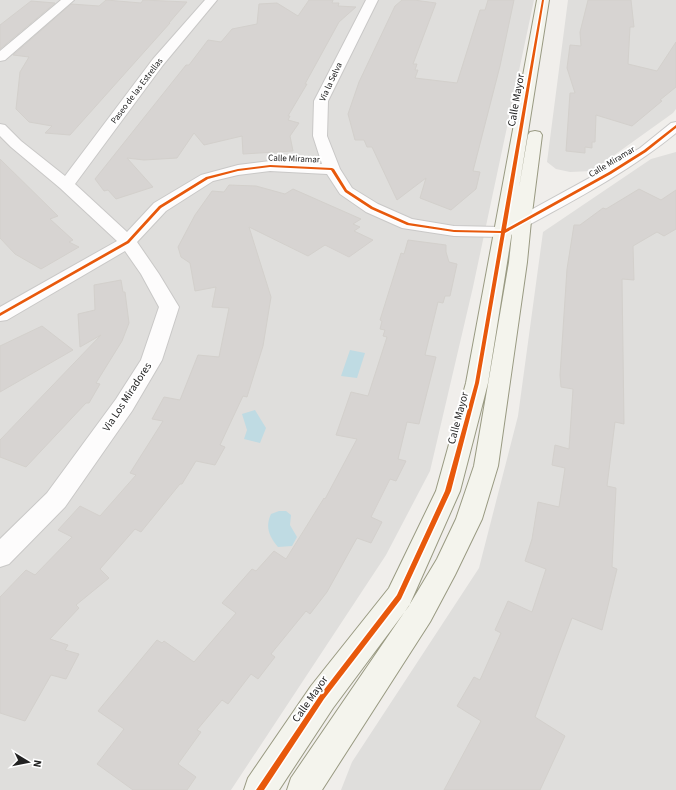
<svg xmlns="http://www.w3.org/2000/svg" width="676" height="790" font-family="'Source Sans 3',sans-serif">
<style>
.residential{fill:#dfdedc}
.water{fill:#bfdbe3}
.building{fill:#d7d4d2;stroke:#d3d0cc}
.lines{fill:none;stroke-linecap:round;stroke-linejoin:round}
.street-casing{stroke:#c9c8c7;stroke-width:2}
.secondary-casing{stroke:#999a82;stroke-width:2}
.street{fill:#fdfcfc;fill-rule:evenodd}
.secondary{fill:#f4f4ed;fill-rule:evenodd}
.cycleway-casing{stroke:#fff;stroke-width:3}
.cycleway{fill:#e8590c;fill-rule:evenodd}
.labels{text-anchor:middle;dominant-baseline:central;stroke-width:4;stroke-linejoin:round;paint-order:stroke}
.far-street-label{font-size:9px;fill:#222;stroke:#fff}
.street-label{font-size:11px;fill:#222;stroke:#fff}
</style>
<rect width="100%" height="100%" fill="#f0eeeb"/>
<!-- residential -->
<path class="residential" d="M0 0H534L473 287 430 471 386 555 231 790H0Z
M568 0H676V109L673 113 592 171 570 172 556 169 547 162Z
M676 152V790H341L352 762 479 568 518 416 543 232 651 159Z"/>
<!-- water -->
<path class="water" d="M350 350 365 353 357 378 341 376Z
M255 410 266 428 260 443 244 439 247 430 242 414Z
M279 511H286L291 515 290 525 297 537 292 546 278 547C269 536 265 527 271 514Z"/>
<!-- building -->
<path class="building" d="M106 0 141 3 143 0 187 2 169 23H170L70 135 45 133 52 126 29 122 16 109 20 72 29 57 13 55 71 4 99 6Z
M309 0H333L332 3H339L338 6 356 7 339 22 305 84H307L288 116H290L288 120 299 123 290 136 293 151 243 154 242 136 204 145 194 133 177 158 144 160 127 158 153 187 116 199 108 190 104 191 95 179 186 65H189L208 40 221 42 232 29 257 24 259 4 277 3 298 16Z
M402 0H414L436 3 413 64H417L415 70H418L415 78 457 83 480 10H485L488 0H514L500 66 473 171 480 172 476 189 451 210 420 198 426 178 397 200 372 147H367L364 140H355L348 114 359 82 395 6Z
M588 0H631L634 27H630L628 64 657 71 676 42V87L660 100 662 101 632 126 596 115 595 142H592V148L585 147V153L566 151 570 93H575L567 68 570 45 581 46 580 32Z
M31 1 55 3 0 49V25Z
M0 159 58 216 50 219 73 240 69 242 79 247 41 269 15 254 0 238Z
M229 185 256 186 285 194 293 189 361 219 353 224 360 227 354 231 373 240 349 257 325 245 308 256 249 227 271 297 263 346 247 397 243 396 220 445 225 447 215 465 196 461 182 484H180L141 532 135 529 100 569 109 578 76 605 79 608 50 639 68 645 65 650 79 654 66 679 51 675 25 721 0 713V597L26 570 35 575 72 537 58 530 80 506 100 516 136 475 130 473 163 421 152 419 164 397 180 400 198 355 219 357 229 308 212 307 216 287 195 291 190 263 181 257 178 247 195 215 212 191 224 192Z
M639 189 661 200 676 190V229L664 236 657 232 633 246 634 280 622 279 624 424 615 422 607 486 616 488 612 567 617 569 602 630 572 618 535 717 565 736 540 790H444L481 721 457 706 474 677 480 680 501 633 495 630 508 601 532 612 546 569 525 561 532 539 538 502 559 507 565 468 552 465 555 445 569 449 573 389 561 387 560 375 567 269 574 225H580L603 208 606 209Z
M408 240 446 245V252L449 262 457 264 450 296H445L443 303 438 302 425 355 436 357 419 424 407 422 398 459 406 461 396 481 390 479 371 517 382 522 371 543 357 538 327 592 310 614 306 611 271 654 275 657 258 679 251 674 228 704 222 700 197 730 201 732 178 764 196 777 187 790H133L97 764 124 729 98 711 157 640 162 643 164 641 194 662 236 613 222 603 252 569 256 571 274 551 286 559 324 498 325 499 357 439 336 435 351 392 368 396 387 337 383 336 385 330 380 329 382 321 380 320 401 253 404 254Z
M121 280 123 292H125L129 323 122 341 96 383 100 384 89 403H86L26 467 0 457V440L101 335 80 347 78 314 95 310 94 285Z
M42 326 73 350 0 392V346Z"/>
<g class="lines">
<!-- street casing -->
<g class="street-casing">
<path id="street" d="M61 0H74L5 60 0 61V51Z
M205 0H217L163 65 75 184 127 232 154 203 201 175 238 165 270 161 322 164 313 136 314 101 366 0H378L328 101 327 136 340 169 352 188 378 204 412 219 454 226 500 227 604 170 640 148 671 123 676 122V133C625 175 566 204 509 236L503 237 454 236 402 228 366 212 340 194 327 174 270 171 238 175 213 181 166 211 137 242 159 274 179 307 162 360 132 411 65 507 9 564 0 567V539L47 493 116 399 141 360 159 307 141 274 125 251 7 320 0 321V307L117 241 60 188 11 147 0 136V124L5 125 21 141 65 176 153 59Z"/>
</g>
<!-- secondary casing -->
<g class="secondary-casing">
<path id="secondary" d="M537 0H549L519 188 528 135 530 132 535 131 540 132 542 135 531 221 527 262 498 466 482 519 455 575 430 622 322 790H287L291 778 410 604 437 559 456 519 474 466 509 262 513 225 488 383 460 491 409 606 333 708 279 790H244L248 778 311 686 389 588 436 491 466 383Z"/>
</g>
<!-- street -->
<use href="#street" class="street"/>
<!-- secondary -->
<use href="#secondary" class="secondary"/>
<!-- cycleway casing -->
<g class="cycleway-casing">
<path id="cycleway" d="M542 0H544L506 229 609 172 644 150 676 125V128L646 152 611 174 505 233 479 383 451 491 401 599 324 699 264 790H256L320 695 397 595 445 491 475 383 501 233 454 232 407 225 371 209 345 192 331 170 270 167 238 171 208 179 161 208 129 243 0 316V313L127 241 159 206 206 177 238 169 270 165 332 168 334 169 347 190 373 207 409 223 454 230 501 231Z"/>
</g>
<!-- cycleway -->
<use href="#cycleway" class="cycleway"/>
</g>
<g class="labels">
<!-- far-street labels -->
<g class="far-street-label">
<text transform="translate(331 82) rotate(-65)">Via la Selva</text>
<text transform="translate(137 91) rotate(-53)">Paseo de las Estrellas</text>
<text transform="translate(294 159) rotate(2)">Calle Miramar</text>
<text transform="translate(612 162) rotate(-31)">Calle Miramar</text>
</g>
<!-- street labels -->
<g class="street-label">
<text transform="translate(516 100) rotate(-80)">Calle Mayor</text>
<text transform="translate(127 397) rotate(-57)">Via Los Miradores</text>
<text transform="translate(458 418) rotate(-75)">Calle Mayor</text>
<text transform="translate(310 699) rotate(-55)">Calle Mayor</text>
</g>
</g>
<!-- north arrow -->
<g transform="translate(28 762) rotate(100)" stroke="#ffffff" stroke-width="3" paint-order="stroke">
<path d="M0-3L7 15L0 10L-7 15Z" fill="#222222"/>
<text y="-6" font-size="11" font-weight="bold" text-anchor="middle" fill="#222222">N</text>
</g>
</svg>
